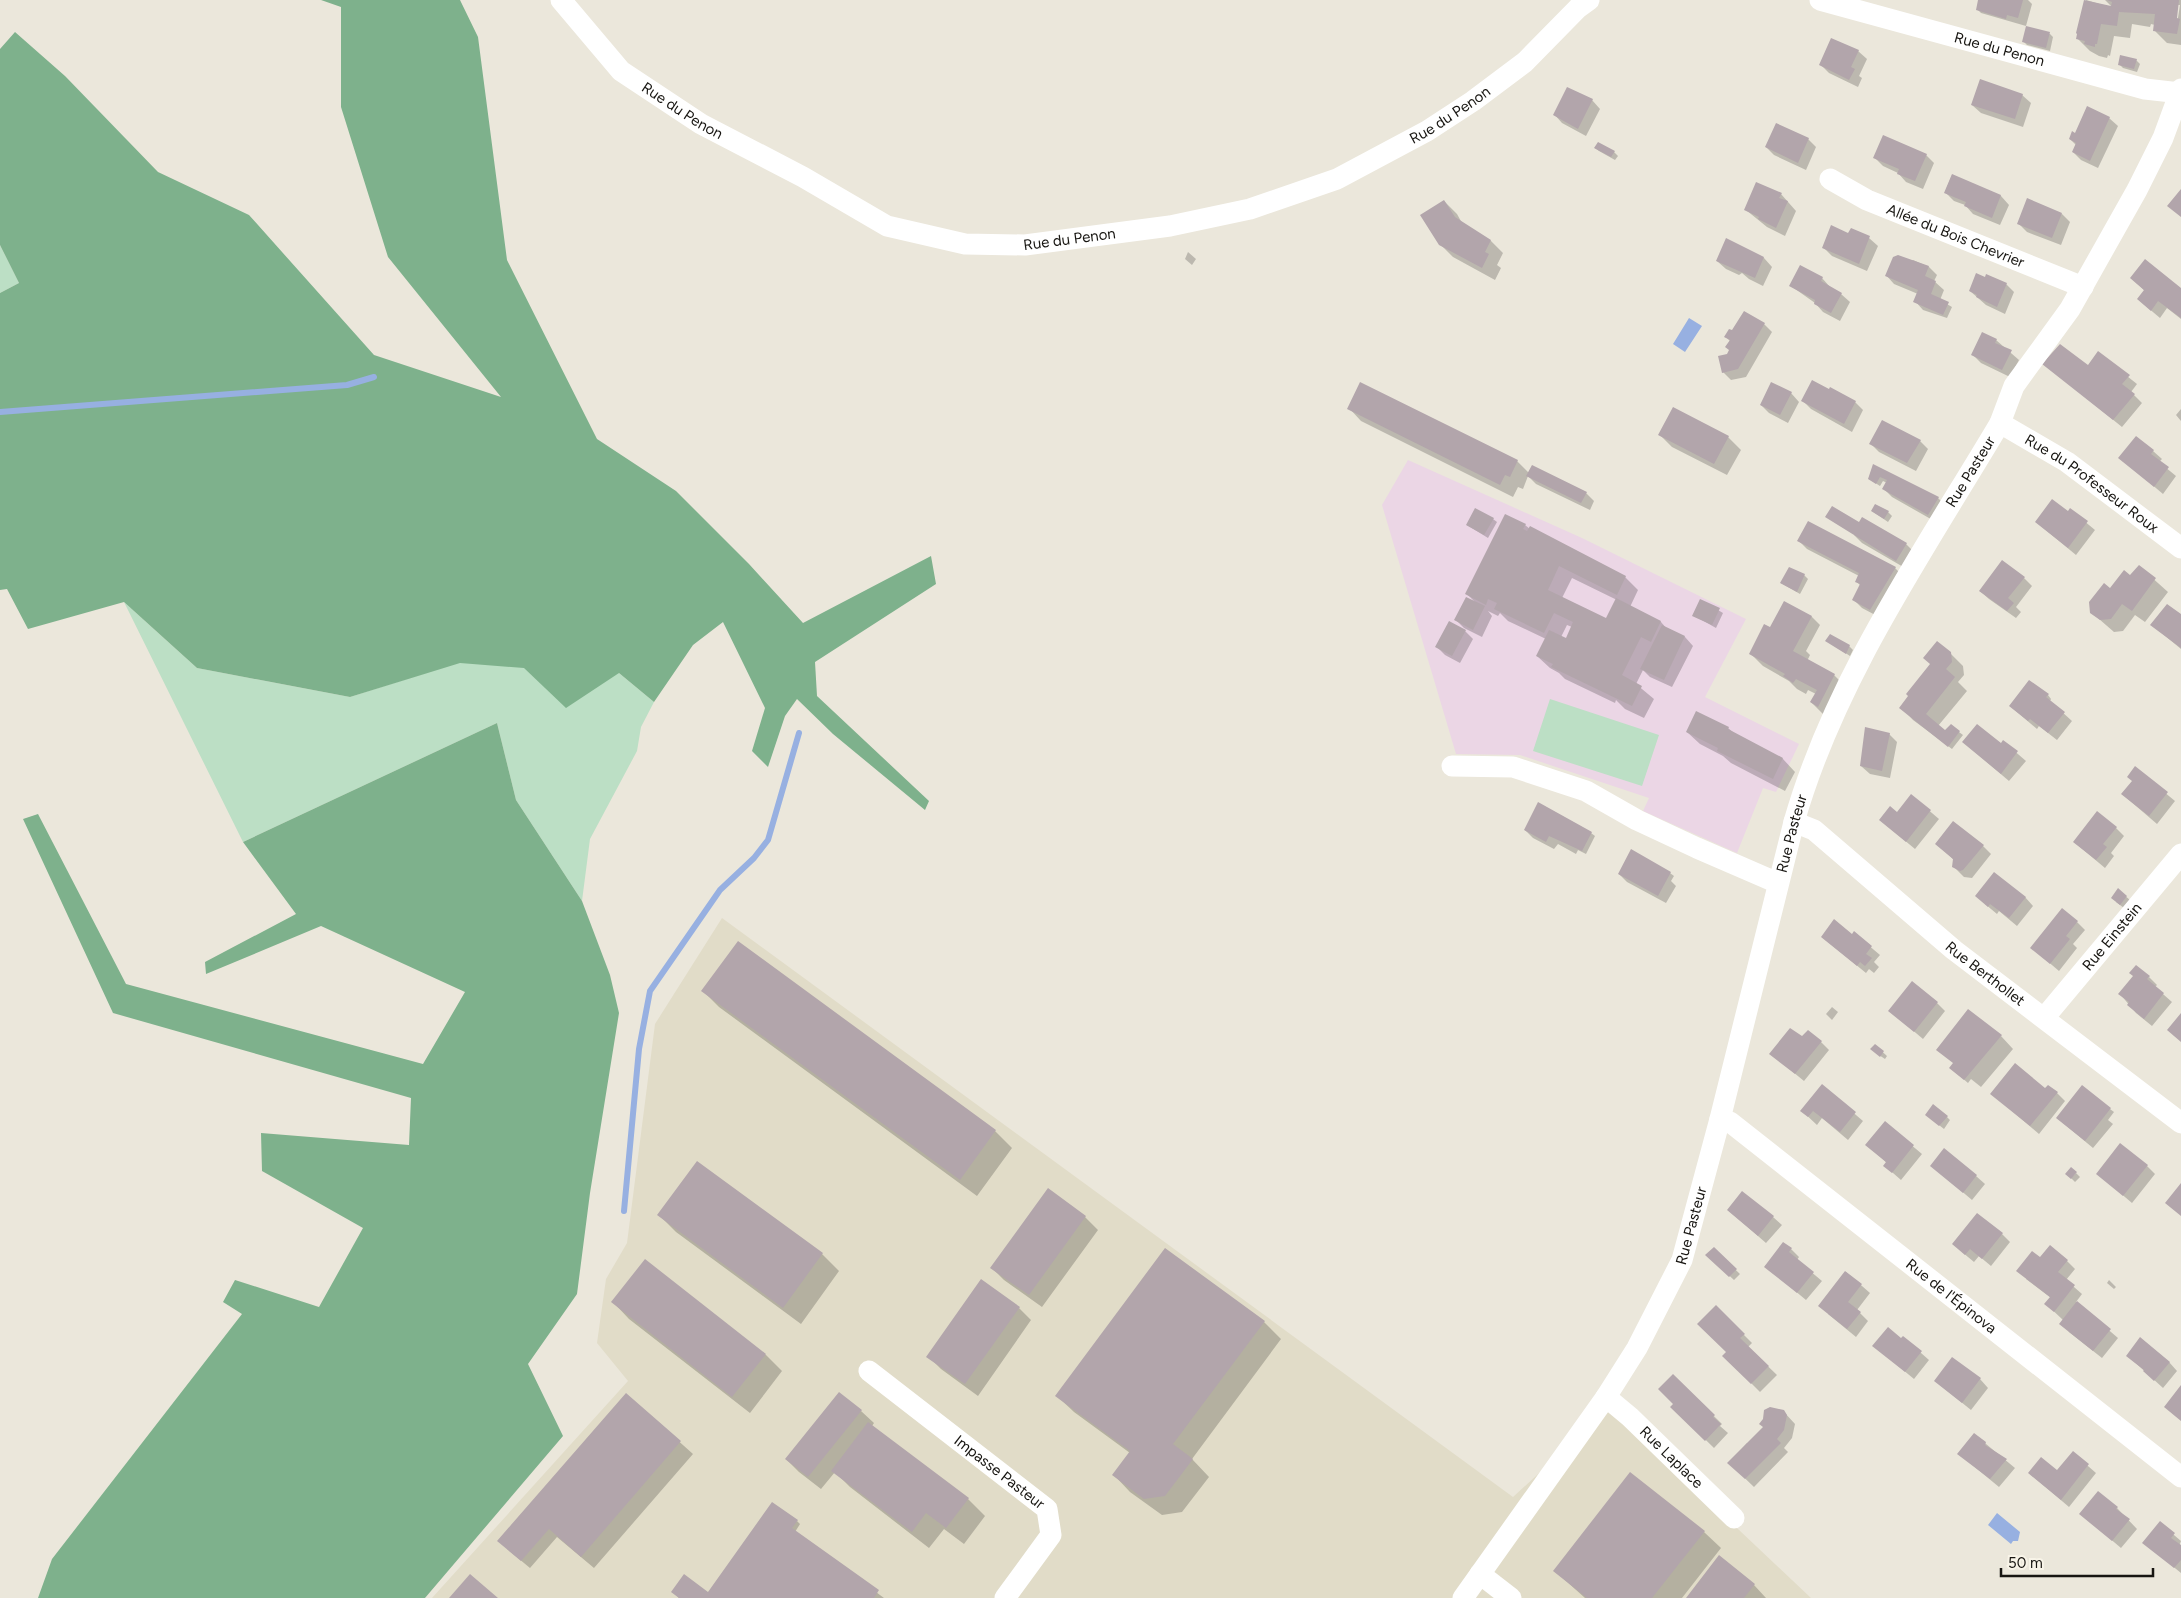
<svg xmlns="http://www.w3.org/2000/svg" width="2181" height="1598" font-family="Figtree,sans-serif">
<style>
.built{fill:#e1dcc8}
.education{fill:#ebd6e5}
.green{fill:#bcdfc5}
.forest{fill:#7eb18c}
.water{fill:#97b0e1}
.shadow{fill:#0003;fill-rule:evenodd}
.lines{fill:none;stroke-linecap:round;stroke-linejoin:round}
.stream{stroke:#97b0e1;stroke-width:6}
.building{fill:#b2a5ab}
.minor{stroke:#fff;stroke-width:21}
.labels{text-anchor:middle;dominant-baseline:central;stroke-width:5;stroke-linejoin:round;paint-order:stroke}
.street-label{font-size:15px;fill:#171511;stroke:#f8f4e8}
</style>
<rect width="100%" height="100%" fill="#ebe7db"/>
<!-- built -->
<path class="built" d="M722 918 1513 1497 1610 1408 1811 1598H432L628 1381 597 1343 606 1279 627 1243 655 1024Z"/>
<!-- education -->
<path class="education" d="M1408 460 1582 538 1746 619 1705 697 1799 744 1776 792 1763 788 1737 853 1643 811 1649 798 1520 755 1456 754 1382 505Z"/>
<!-- green -->
<path class="green" d="M0 245 19 283 0 293Z
M124 602 197 668 350 697 460 662 619 673 654 702 641 727 637 751 590 839 582 901 516 800 497 723 243 842Z
M1550 699 1659 735 1642 786 1533 751Z"/>
<!-- forest -->
<path class="forest" d="M321 0H460L478 37 507 260 597 439 676 491 749 564 803 623 931 556 936 584 815 662 817 696 929 801 925 810 833 734 797 699 785 716 768 767 752 751 765 708 723 622 693 645 654 702 619 673 566 708 524 668 460 663 350 697 197 668 124 602 28 629 7 589 0 590V293L19 283 0 245V49L15 32 65 76 158 172 249 215 374 355 501 397 388 257 341 107V7Z
M497 723 516 800 582 901 610 975 619 1013 590 1193 577 1294 528 1364 563 1436 425 1598H38L52 1559 242 1314 223 1302 235 1280 319 1307 363 1228 262 1171 261 1133 409 1145 411 1098 113 1013 23 819 38 814 126 984 423 1064 465 992 321 926 206 974 205 962 296 914 243 842Z"/>
<!-- water -->
<path class="water" d="M1689 318 1702 326 1685 352 1673 344Z
M1997 1513 2020 1532 2018 1541H2013L2011 1544 1988 1525Z"/>
<!-- shadow -->
<path class="shadow" d="M1980 0H2028L2032 4 2026 26 1981 13 1977 9Z
M2086 0 2113 8 2105 0H2181V45L2167 43 2155 31V25L2151 24 2150 27 2132 24 2130 38 2114 36 2110 56 2108 55 2107 58 2099 56 2090 51 2077 38V33ZM2177 5H2180L2177 24Z
M2027 27 2050 34 2053 37 2050 51 2027 45 2023 41Z
M1858 51 1867 59 1859 76 1862 78 1858 87 1829 73 1821 65Z
M2136 60 2140 64 2137 72 2123 68 2119 64Z
M2022 95 2031 103 2023 127 1981 113 1972 105Z
M1592 100 1600 109 1586 136 1562 123 1554 114Z
M2109 118 2118 126 2098 168 2081 160 2073 152 2076 145 2070 139Z
M1808 139 1816 147 1806 170 1774 155 1766 147Z
M1598 143 1614 152 1618 156 1615 160 1599 151 1595 148Z
M1926 155 1934 163 1923 189 1906 182 1898 173 1883 166 1875 158Z
M1952 175 2001 196 2009 205 2000 225 1973 214 1965 205 1954 201 1945 192Z
M1781 194 1796 211 1785 236 1767 227 1746 210Z
M1444 201 1457 214 1462 223 1491 241 1503 253 1497 265 1501 268 1495 280 1453 257 1440 244Z
M2062 214 2070 222 2061 245 2027 232 2019 224Z
M1851 230 1869 238 1878 246 1867 271 1832 256 1823 247 1849 235Z
M1744 249 1764 258 1772 267 1763 286 1749 279 1742 273 1739 275 1726 269 1717 261Z
M1188 252 1196 259 1192 265 1185 259Z
M1913 260 1929 267 1937 275 1934 281 1944 290 1940 300 1952 307 1947 318 1923 310 1915 301 1918 294 1894 284 1886 275Z
M1822 278 1830 287 1841 294 1850 302 1840 321 1823 312 1815 303 1791 286Z
M2131 278 2181 289V319L2167 308 2160 318 2147 307 2138 299 2145 291Z
M2006 284 2014 292 2005 314 1986 305 1970 291Z
M1764 324 1772 332 1746 377 1731 380 1723 372 1730 350V341L1725 336 1737 335Z
M1996 340 2019 360 2010 377 1981 363 1973 355Z
M2098 353 2137 384 2131 392 2142 403 2122 427 2044 364 2088 366Z
M1791 393 1799 402 1788 423 1769 413 1761 405Z
M1803 401 1855 402 1863 410 1852 432 1811 409Z
M1349 408 1517 461 1529 473 1586 493 1594 501 1590 510 1536 484 1528 476 1523 489 1518 487 1513 497 1361 421Z
M1674 409 1728 437 1741 450 1727 475 1672 447 1660 435Z
M2181 409V421L2176 415Z
M1920 441 1928 449 1916 471 1879 452 1871 444Z
M2153 451 2162 459 2159 462 2176 476 2163 494 2124 461Z
M1873 473 1938 498 1946 506 1936 522 1892 497 1884 489 1887 483 1883 481 1880 486 1869 479Z
M2071 510 2095 530 2076 555 2036 522 2068 513Z
M1872 511 1888 512 1892 516 1888 522Z
M1493 519 1497 522 1488 538 1467 525Z
M1860 524 1906 544 1914 552 1905 568 1862 543 1854 535Z
M1525 525 1530 529 1625 577 1638 590 1630 607 1661 622 1667 629 1685 637 1693 646 1672 687 1650 677 1643 670 1636 684 1654 699 1644 718 1625 709 1616 700 1615 703 1565 679 1559 673 1550 668 1537 656 1546 639 1508 621 1500 613 1498 616 1488 611 1492 616 1482 637 1464 628 1456 620 1475 602 1466 593ZM1572 578 1617 600 1607 620 1562 598ZM1567 625 1572 627 1566 640 1561 637Z
M1799 541 1895 568 1903 576 1879 617 1862 608 1854 600 1861 586 1856 581 1859 576 1807 549Z
M2139 566 2168 592 2145 622 2135 615 2123 631 2114 632 2091 612 2111 589 2130 577Z
M1804 575 1808 579 1800 594 1781 583Z
M2024 578 2032 586 2016 607 2021 612 2016 618 1989 599 1980 591Z
M1701 600 1723 613 1716 628 1693 615Z
M1785 603 1812 617 1820 625 1806 651 1810 655 1807 661 1834 675 1847 688 1824 715 1811 702 1816 694 1808 690 1806 694 1797 689 1789 681 1763 666 1750 653 1771 629Z
M2181 616V649L2152 625Z
M1465 631 1473 639 1460 663 1445 655 1437 647Z
M1827 641 1849 646 1853 650 1850 656Z
M1950 653 1963 666 1964 675 1958 682 1967 691 1938 726 1946 732H1959L1963 735 1952 749 1913 720 1901 707Z
M2029 681 2048 695 2051 699 2050 701 2072 721 2057 740 2039 726 2037 729 2010 706Z
M1728 728 1735 734 1783 759 1795 772 1785 791 1731 763 1723 756 1700 744 1687 732Z
M1889 734 1897 742 1890 778 1870 774 1861 766Z
M1963 742 2001 744 2004 742 2026 761 2009 781Z
M2135 768 2175 801 2157 824 2122 794 2133 781Z
M1912 796 1939 819 1915 849 1880 820 1898 813Z
M2116 828 2124 836 2111 853 2114 856 2105 868 2074 842Z
M1525 830 1591 833 1595 836 1586 854 1578 850 1576 854 1558 844 1554 849 1533 838Z
M1937 844 1983 846 1991 854 1972 878 1964 877 1955 868 1954 860Z
M1670 873 1674 876 1671 881 1676 886 1666 903 1627 882 1619 874Z
M2118 890 2130 900 2124 908 2116 902Z
M2025 897 2033 906 2017 926 1999 911 1997 914 1985 904Z
M2077 922 2085 930 2073 944 2077 948 2059 971 2032 948Z
M1854 933 1880 955 1874 962 1879 967 1874 973 1869 969 1866 973 1822 937 1852 936Z
M2149 977 2157 985 2155 987 2172 1002 2152 1026 2136 1013 2120 994Z
M703 991 995 1131 1012 1148 977 1196 719 1007Z
M1937 1003 1945 1011 1923 1039 1890 1011Z
M1832 1007 1838 1012 1832 1020 1826 1014Z
M2001 1036 2013 1049 1981 1087 1971 1079 1968 1083 1955 1072Z
M1802 1038 1821 1042 1829 1050 1804 1081 1771 1054Z
M1875 1045 1887 1056 1885 1059 1876 1053Z
M1822 1086 1863 1121 1848 1140 1822 1118 1817 1125 1802 1111Z
M2046 1089 2057 1093 2065 1101 2039 1134 1992 1094Z
M2110 1109 2114 1112 2108 1120 2113 1124 2093 1148 2057 1118Z
M1947 1117 1950 1120 1944 1129 1930 1118Z
M1885 1123 1922 1154 1901 1180 1885 1166 1887 1163 1867 1145Z
M697 1163 822 1254 839 1271 801 1324 676 1232 659 1215Z
M1932 1166 1976 1176 1985 1184 1972 1200Z
M2147 1166 2155 1174 2132 1203 2098 1174Z
M2076 1173 2080 1177 2075 1182 2071 1178Z
M1048 1190 1085 1217 1098 1230 1042 1307 1004 1280 992 1268Z
M1728 1210 1773 1217 1782 1225 1766 1243Z
M2002 1234 2010 1242 1991 1266 1979 1256 1974 1262 1962 1252Z
M1714 1249 1740 1274 1734 1280 1707 1255Z
M1791 1249 1799 1257 1797 1260 1822 1281 1806 1300 1765 1266Z
M2041 1259 2067 1261 2075 1269 2066 1280 2082 1294 2076 1302 2118 1338 2102 1358 2069 1332 2063 1320 2046 1304 2051 1298 2026 1279Z
M1846 1272 1870 1293 1857 1310 1868 1321 1856 1337 1828 1314Z
M2109 1280 2116 1287 2114 1289 2107 1283Z
M613 1302 766 1355 782 1371 750 1413 629 1319Z
M1716 1307 1752 1343 1748 1347 1777 1375 1760 1392 1724 1356 1728 1352Z
M1019 1308 1031 1320 978 1396 941 1369 928 1356Z
M1264 1322 1281 1339 1192 1459 1209 1477 1182 1512 1162 1515 1130 1492 1114 1475 1130 1453 1074 1412 1057 1396Z
M1904 1338 1929 1360 1914 1379 1874 1346Z
M2128 1356 2169 1362 2177 1371 2163 1388Z
M1673 1376 1722 1424 1720 1426 1728 1433 1714 1448 1672 1407 1675 1404Z
M1980 1379 1988 1388 1971 1410 1935 1381Z
M626 1394 693 1454 594 1568 557 1537 530 1568 507 1549Z
M861 1411 874 1423 872 1426 968 1499 985 1516 964 1544 944 1529 929 1548 850 1487 835 1472 821 1489 799 1472 786 1459Z
M1784 1412 1795 1424 1792 1438 1784 1448 1788 1452 1754 1487 1729 1463 1747 1443 1749 1444Z
M1974 1434 2015 1468 1999 1487 1959 1454Z
M2073 1453 2096 1473 2069 1507 2029 1473 2057 1472Z
M2117 1508 2137 1529 2121 1548 2081 1514Z
M797 1521 800 1524 795 1532 884 1598H679L673 1592 708 1594Z
M2160 1523 2181 1541 2179 1546 2181 1547V1573L2144 1543Z
M1704 1532 1721 1548 1682 1598H1585L1555 1571Z
M1754 1585 1766 1598H1687Z"/>
<g class="lines">
<!-- stream -->
<path class="stream" d="M0 412 347 385 374 377
M624 1211 639 1049 650 991 720 890 754 858 768 840 799 733"/>
</g>
<!-- building -->
<path class="building" d="M1978 0H2023L2018 18 2007 15 2006 19 1976 10Z
M2084 0 2111 6 2112 2 2107 0H2179L2177 18 2180 19 2177 34 2153 31 2155 14 2119 12 2117 26 2101 24 2097 44H2095V47L2084 44 2085 41 2076 39 2077 34 2076 33Z
M2026 26 2050 32 2046 48 2022 42Z
M1831 38 1859 50 1851 67 1855 69 1849 80 1819 65Z
M2120 55 2137 59 2134 69 2118 65Z
M1980 79 2023 94 2015 119 1971 105Z
M1567 87 1593 99 1578 129 1553 115Z
M2087 106 2110 117 2090 161 2072 152 2076 143 2069 139 2072 131 2075 133Z
M1776 123 1809 138 1798 163 1765 147Z
M1883 135 1927 154 1915 181 1897 174 1899 169 1873 158Z
M1598 142 1615 151 1611 157 1594 148Z
M1952 174 2001 195 1992 218 1964 206 1966 202 1944 193Z
M1756 182 1782 193 1779 198 1788 201 1776 228 1758 219 1759 217 1744 210Z
M2181 189V217L2167 206Z
M2027 198 2062 213 2052 238 2017 224Z
M1444 200 1455 217 1491 240 1485 252 1489 254 1482 268 1439 245 1420 215Z
M1831 225 1848 233 1851 228 1870 236 1859 264 1822 248Z
M1726 238 1764 257 1755 278 1716 261Z
M1898 255 1929 266 1925 276 1936 281 1931 294 1949 302 1943 315 1913 302 1918 290 1885 276 1893 257Z
M2145 259 2181 288V318L2158 301 2151 311 2137 299 2144 290 2130 278Z
M1800 265 1823 277 1821 281 1842 293 1831 313 1814 304 1815 300 1789 286Z
M1976 273 1985 277 1986 274 2007 283 1997 307 1976 297 1977 295 1969 291Z
M1744 311 1765 323 1738 369 1722 373 1718 356 1727 354 1729 350 1725 347 1730 340 1724 337 1729 329 1732 330Z
M1982 332 1997 339 1995 343 2012 350 2002 370 1971 355Z
M2060 344 2088 365 2098 351 2130 375 2122 384 2135 394 2113 420 2042 364Z
M1812 380 1829 389 1830 387 1856 401 1844 424 1801 401Z
M1360 382 1518 460 1510 477 1505 475 1500 485 1347 409Z
M1771 382 1792 392 1780 415 1760 405Z
M1673 407 1729 436 1714 464 1658 435Z
M1882 420 1921 440 1907 463 1869 444Z
M2136 436 2154 450 2151 454 2169 467 2154 487 2118 458Z
M1873 464 1939 497 1928 515 1882 489 1887 480 1880 477 1876 484 1868 479Z
M1532 465 1587 492 1581 503 1526 476Z
M2052 499 2068 511 2070 508 2088 521 2068 548 2035 522Z
M1875 504 1889 511 1884 519 1871 511Z
M1832 506 1859 522 1862 517 1907 543 1896 561 1825 517Z
M1475 508 1494 518 1484 535 1466 525Z
M1505 514 1526 524 1523 529 1527 531 1530 526 1626 576 1617 595 1559 566 1548 590 1606 618 1616 598 1661 621 1651 642 1641 637 1622 675 1642 686 1632 706 1551 667 1553 664 1536 656 1549 630 1566 638 1573 622 1554 613 1544 633 1494 609 1497 603 1488 599 1486 605 1465 594Z
M1808 521 1896 567 1870 610 1852 600 1860 584 1855 582 1859 573 1797 541Z
M2002 560 2025 577 2008 598 2014 603 2007 611 1979 591Z
M2139 565 2156 578 2132 611 2122 604 2111 619 2100 620 2090 613 2089 602 2104 583 2110 588 2124 570 2130 575Z
M1789 567 1805 574 1797 592 1780 583Z
M1466 597 1485 606 1473 630 1454 620Z
M1700 599 1720 608 1712 625 1692 616Z
M1784 601 1812 616 1793 651 1835 674 1818 707 1810 702 1817 690 1796 679 1793 683 1783 676 1785 674 1749 654 1764 624 1770 627Z
M2167 604 2181 614V648L2150 625Z
M1449 621 1466 630 1452 656 1435 647Z
M1662 625 1685 636 1664 680 1640 669Z
M1830 634 1850 645 1846 654 1825 641Z
M1937 641 1951 652 1952 662 1946 669 1955 677 1926 714 1945 730 1951 724 1960 731 1948 747 1899 708 1908 696 1906 694 1930 664 1923 658Z
M2029 680 2049 694 2046 697 2065 712 2048 733 2030 719 2028 721 2009 706Z
M1696 711 1729 727 1728 729 1783 758 1773 779 1717 751 1718 748 1686 732Z
M1977 724 2001 743 2003 740 2018 751 2001 774 1962 742Z
M1865 727 1890 733 1882 771 1860 766Z
M2135 766 2168 792 2149 816 2121 794 2132 781 2127 777Z
M1911 794 1931 810 1906 842 1879 820 1890 806 1897 812Z
M1538 802 1592 832 1582 851 1549 836 1546 842 1524 830Z
M2097 811 2117 827 2103 844 2107 847 2096 860 2073 842Z
M1953 821 1984 845 1963 870 1960 871 1952 867 1953 859 1935 844Z
M1631 849 1671 872 1658 896 1618 874Z
M1994 872 2026 897 2009 918 1990 904 1988 907 1975 896Z
M2118 888 2127 896 2120 905 2111 898Z
M2062 908 2078 921 2066 936 2070 939 2050 964 2030 948Z
M1834 919 1852 934 1854 931 1872 946 1866 954 1872 958 1865 966 1860 962 1857 966 1821 937Z
M738 941 996 1130 960 1180 701 991Z
M2136 965 2150 976 2147 979 2164 993 2144 1019 2127 1005 2129 1002 2118 994 2133 976 2129 973Z
M1912 981 1938 1002 1914 1032 1888 1011Z
M1968 1009 2002 1035 1964 1080 1949 1068 1953 1063 1936 1050Z
M2181 1013V1042L2167 1030Z
M1790 1028 1802 1036 1808 1030 1822 1041 1795 1074 1769 1054Z
M1875 1044 1884 1051 1880 1057 1870 1049Z
M2015 1063 2045 1088 2048 1085 2058 1092 2030 1126 1990 1094Z
M1822 1084 1856 1112 1840 1132 1813 1111 1808 1117 1800 1111Z
M2082 1085 2111 1108 2085 1141 2056 1118Z
M1933 1104 1948 1116 1939 1126 1925 1115Z
M1885 1121 1914 1145 1892 1173 1883 1166 1886 1162 1865 1145Z
M2120 1143 2148 1165 2123 1196 2096 1174Z
M1944 1148 1977 1175 1963 1193 1930 1166Z
M697 1161 823 1253 783 1308 657 1215Z
M2071 1167 2077 1172 2071 1179 2065 1174Z
M2181 1183V1216L2165 1203Z
M1048 1188 1086 1216 1029 1295 990 1268Z
M1742 1191 1774 1216 1758 1236 1727 1210Z
M1977 1213 2003 1233 1982 1259 1970 1249 1965 1255 1952 1244Z
M1783 1242 1792 1248 1789 1252 1814 1272 1797 1293 1764 1267Z
M2050 1245 2068 1260 2058 1272 2075 1285 2054 1312 2044 1304 2050 1297 2016 1271 2032 1251 2040 1257Z
M1714 1247 1737 1269 1729 1277 1705 1255Z
M1165 1248 1265 1321 1173 1444 1193 1459 1165 1496 1144 1499 1112 1475 1130 1451 1055 1396Z
M645 1259 766 1354 732 1397 611 1302Z
M1845 1271 1862 1284 1848 1302 1861 1312 1847 1329 1818 1306Z
M981 1279 1020 1307 965 1384 926 1357Z
M2077 1301 2111 1329 2093 1351 2059 1324Z
M1716 1305 1745 1334 1740 1338 1769 1366 1751 1384 1722 1356 1726 1352 1697 1324Z
M1888 1327 1901 1338 1903 1336 1922 1351 1905 1372 1872 1346Z
M2140 1337 2170 1362 2154 1381 2143 1371 2144 1370 2126 1356Z
M1952 1357 1981 1378 1962 1403 1934 1381Z
M1673 1374 1715 1415 1713 1417 1721 1424 1705 1441 1670 1407 1673 1404 1658 1389Z
M2181 1385V1421L2164 1407Z
M839 1392 862 1410 808 1477 785 1459Z
M626 1393 681 1441 581 1557 549 1529 521 1561 497 1541Z
M1770 1407 1784 1410 1787 1415 1784 1430 1777 1439 1781 1443 1745 1479 1727 1463 1763 1427 1759 1424 1763 1419 1764 1410Z
M868 1422 969 1498 946 1528 926 1513 912 1532 831 1471Z
M1974 1433 1986 1442 1985 1445 2007 1459 1990 1479 1957 1454Z
M2073 1451 2089 1464 2061 1500 2028 1473 2041 1457 2057 1470Z
M1630 1472 1705 1531 1652 1598H1587L1553 1571Z
M2098 1491 2118 1507 2116 1509 2130 1519 2112 1541 2079 1514Z
M772 1502 798 1520 792 1528 879 1590 874 1598H679L671 1592 684 1574 708 1592Z
M2160 1521 2175 1533 2171 1538 2181 1545V1560L2174 1568 2142 1543Z
M1719 1555 1755 1584 1744 1598H1686Z
M470 1574 498 1598H449Z"/>
<g class="lines">
<!-- minor -->
<g class="minor">
<path id="s1" d="M561 0 621 71 701 124 803 177 887 226 965 244 1025 245 1170 226 1250 209 1337 179 1427 131 1473 101 1525 62 1578 8 1589 0"/>
<path id="s2" d="M1820 0 2145 89 2181 93"/>
<path id="s3" d="M1830 179 1867 200 2083 287"/>
<path id="s4" d="M2000 423 2067 462 2181 548"/>
<path d="M1452 766 1513 767 1586 791 1637 820 1697 848 1778 883"/>
<path id="s5" d="M1794 822 1814 830 1954 950 2181 1123"/>
<path id="s6" d="M2044 1018 2181 854"/>
<path id="s7" d="M1720 1119 1730 1122 2181 1477"/>
<path id="s8" d="M869 1371 1047 1509 1051 1535 1005 1598"/>
<path id="s9" d="M1606 1397 1630 1417 1734 1518"/>
<path d="M1480 1574 1511 1598"/>
<path id="s10" d="M1463 1598 1606 1397 1637 1348 1682 1260 1720 1119 1794 822C1835 678 1924 551 2000 423L2014 386 2070 309 2137 190 2163 138 2181 89"/>
</g>
</g>
<g class="labels">
<!-- street labels -->
<g class="street-label">
<text stroke="none"><textPath href="#s2" startOffset="186">Rue du Penon</textPath></text>
<text stroke="none"><textPath href="#s1" startOffset="166">Rue du Penon</textPath></text>
<text stroke="none"><textPath href="#s1" startOffset="991">Rue du Penon</textPath></text>
<text stroke="none"><textPath href="#s3" startOffset="138">Allée du Bois Chevrier</textPath></text>
<text stroke="none"><textPath href="#s1" startOffset="586">Rue du Penon</textPath></text>
<text stroke="none"><textPath href="#s10" startOffset="1249">Rue Pasteur</textPath></text>
<text stroke="none"><textPath href="#s4" startOffset="110">Rue du Professeur Roux</textPath></text>
<text stroke="none"><textPath href="#s10" startOffset="844">Rue Pasteur</textPath></text>
<text stroke="none"><textPath href="#s6" startOffset="106">Rue Einstein</textPath></text>
<text stroke="none"><textPath href="#s5" startOffset="245">Rue Berthollet</textPath></text>
<text stroke="none"><textPath href="#s10" startOffset="439">Rue Pasteur</textPath></text>
<text stroke="none"><textPath href="#s7" startOffset="292">Rue de l'Épinova</textPath></text>
<text stroke="none"><textPath href="#s9" startOffset="89">Rue Laplace</textPath></text>
<text stroke="none"><textPath href="#s8" startOffset="165">Impasse Pasteur</textPath></text>
</g>
</g>
<!-- scale -->
<path d="M2001 1568v8h152v-8" fill="none" stroke="#171511" stroke-width="2.5"/>
<text x="2008" y="1568" font-size="15" fill="#171511" stroke="#f8f4e8" stroke-width="4" paint-order="stroke">50 m</text>
</svg>
